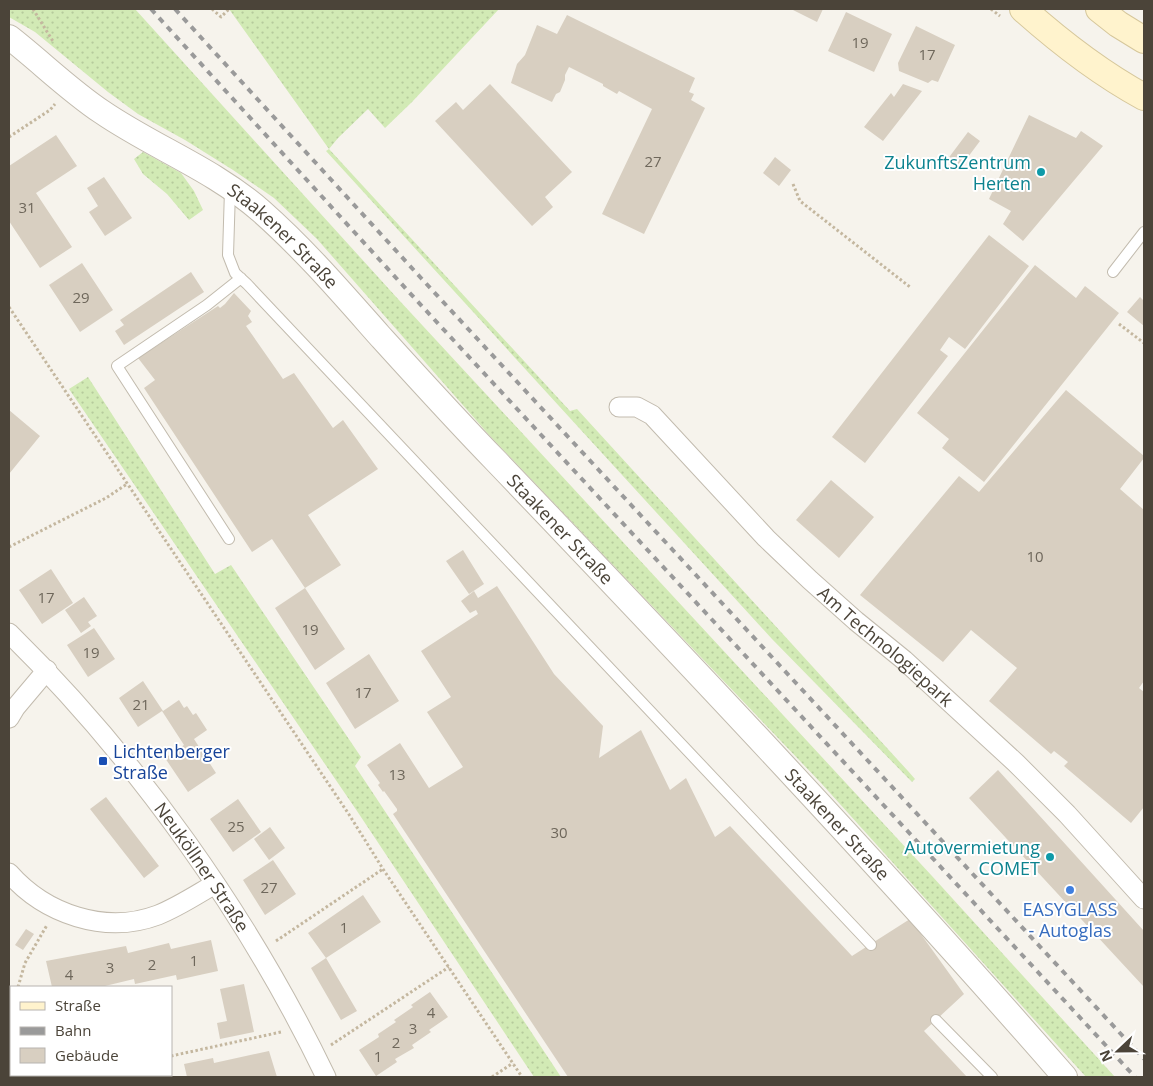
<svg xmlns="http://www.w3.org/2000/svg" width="1153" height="1086" font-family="'Open Sans',sans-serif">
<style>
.grass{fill:url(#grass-dots)}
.building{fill:#d8cfc1}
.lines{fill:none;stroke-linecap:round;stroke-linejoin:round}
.service-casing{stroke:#c2bbae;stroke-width:12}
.minor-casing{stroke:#c2bbae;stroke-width:21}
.tertiary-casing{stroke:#c2bbae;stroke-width:26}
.secondary-casing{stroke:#d6c79b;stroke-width:28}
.path{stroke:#c4b79f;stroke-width:3;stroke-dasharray:2.5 2.5;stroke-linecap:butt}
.service{stroke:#fff;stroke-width:10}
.minor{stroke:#fff;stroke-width:19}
.tertiary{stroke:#fff;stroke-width:24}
.secondary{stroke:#fff3cd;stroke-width:26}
.rail{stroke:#9a9a9a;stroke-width:4;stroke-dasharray:6 6;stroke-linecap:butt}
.culture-dot{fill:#0f9aa8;stroke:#fff;stroke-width:2}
.transit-dot{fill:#1a4fb4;stroke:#fff;stroke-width:2}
.shop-dot{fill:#3f7fe0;stroke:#fff;stroke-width:2}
.labels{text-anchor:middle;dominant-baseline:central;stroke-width:4;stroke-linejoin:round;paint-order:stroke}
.number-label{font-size:15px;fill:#6e675b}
.culture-label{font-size:18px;fill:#0d838f;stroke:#fff;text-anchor:end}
.street-label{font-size:18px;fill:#4b4439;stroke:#fff}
.transit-label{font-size:18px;fill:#164399;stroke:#fff;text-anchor:start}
.shop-label{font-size:18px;fill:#366cbe;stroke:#fff}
</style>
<defs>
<pattern id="grass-dots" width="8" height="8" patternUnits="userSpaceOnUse" patternTransform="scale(1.25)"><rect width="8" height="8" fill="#d2eab5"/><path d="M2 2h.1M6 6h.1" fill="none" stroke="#b6ca9c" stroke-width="1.8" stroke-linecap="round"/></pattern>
</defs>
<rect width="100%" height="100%" fill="#f6f3ec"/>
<!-- grass -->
<path class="grass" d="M9 9H135L398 299 932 876 1115 1077H1086L821 783 490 436 317 239 274 198 233 170 185 140 138 114 108 92 35 32 9 17Z
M229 9H499L412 102 385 128 368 109 338 138 329 149 570 411 577 409 908 771 915 779 912 782 772 639 326 151 329 149Z
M143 152 181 173 194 191 203 210 189 220 167 194 143 174 134 159Z
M88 377 215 574 231 565 361 757 355 766 561 1077H534L357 811 69 389Z"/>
<!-- building -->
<path class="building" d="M791 9H823L817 22Z
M846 12 892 34 874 72 828 51Z
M567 15 695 78 689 92 694 94 691 100 705 108 644 234 602 214 652 109 619 91 617 94 603 86V84L569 67 565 75V80L560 92 556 94 552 102 511 83 517 64 525 55 537 25 557 34Z
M916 26 955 45 938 82 932 80 928 83 899 71 898 63Z
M490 84 572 172 545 197 553 207 532 226 435 121 456 102 463 110Z
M903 84 922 91 883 141 864 127 891 93 894 97Z
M1029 115 1076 138 1081 131 1103 146 1023 241 1003 224 1011 211 989 199Z
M968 132 980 141 959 169 947 160Z
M56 135 77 166 36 193 72 247 40 268 9 221V166Z
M775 157 791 170 779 186 763 173Z
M104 177 132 218 105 236 89 212 98 206 87 188Z
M989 235 1029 266 965 349 949 337 940 350 948 356 865 463 832 437Z
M82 263 113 310 80 332 49 285Z
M1035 265 1076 298 1085 286 1119 313 984 482 942 448 949 439 917 413Z
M191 272 204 292 124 345 115 331 124 325 120 320Z
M234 293 251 311 248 316 252 322 246 326 283 379 294 373 333 428 343 420 378 469 308 515 341 565 305 588 272 539 252 552 144 388 155 380 138 358 218 306 220 308 225 304Z
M1140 297 1144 301V326L1127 312Z
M1066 390 1144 456V458L1120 489 1144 510V681L1139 688 1144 692V807L1131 823 1064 766 1068 762 1054 751 1051 754 989 701 1017 668 971 630 943 662 860 595 959 476 979 492Z
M9 410 40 436 9 474Z
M831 480 874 517 839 558 796 520Z
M463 550 484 584 469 594 446 561Z
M51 569 73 603 42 624 19 590Z
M497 586 554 674 603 726 599 758 641 730 670 790 686 778 715 837 730 826 852 956 910 919 964 994 924 1031 967 1077H568L393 814 397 811V809L384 791 383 792 378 785 380 783 367 765 400 743 429 788 463 767 427 712 451 697 421 651 478 614 476 610 470 613 461 601 474 591 478 598Z
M305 588 345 649 315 670 275 608Z
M84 597 97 616 88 622 91 626 81 633 65 610Z
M94 628 115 659 88 677 67 645Z
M369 654 399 701 355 729 326 683Z
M143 681 163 711 179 700 184 708 187 706 193 715 196 713 207 730 194 739 216 773 188 792 165 758 184 745 162 711 138 727 119 698Z
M998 770 1144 931V987L969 798Z
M106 797 159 866 144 878 90 809Z
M238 799 261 832 233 852 210 819Z
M270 827 285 848 269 860 254 839Z
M273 860 296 894 265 915 243 880Z
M363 895 381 922 326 958 357 1011 341 1020 311 968 326 958 308 933Z
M26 929 34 934 23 950 15 945Z
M211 940 218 971 177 980 176 975 135 984 134 979 105 986V987H52L46 961 126 946 128 953 169 943 171 949Z
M244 984 254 1032 220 1039 217 1023 227 1021 220 989Z
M430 992 448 1017 429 1030 431 1032 412 1045 414 1048 395 1059 397 1062 376 1076 359 1050 379 1037 378 1034 396 1022 394 1020 413 1007 411 1005Z
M269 1051 277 1077H187L184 1064 213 1058 214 1063Z"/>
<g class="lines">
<!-- service casing -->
<g class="service-casing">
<path id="service" d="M230 190 228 255 235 273 247 284 871 945
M1113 272 1144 232
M229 539 117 366 207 305 241 278
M936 1020 992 1077"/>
</g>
<!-- minor casing -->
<g class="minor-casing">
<g id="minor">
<path id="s1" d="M619 407H637L652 415 766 538 810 580 856 621 904 660 1016 763 1067 814 1144 899"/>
<path id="s2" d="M9 633C137 759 248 915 326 1077"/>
<path d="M9 718 15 708 47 670"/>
<path d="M9 873C45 914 105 935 158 915 178 907 196 895 215 884"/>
</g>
</g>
<!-- tertiary casing -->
<g class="tertiary-casing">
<g id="tertiary">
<path id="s3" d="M9 37C40 61 69 90 102 112 153 147 213 169 261 211 304 249 341 292 379 335 418 378 456 420 496 461 689 663 881 866 1065 1077"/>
</g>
</g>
<!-- secondary casing -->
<g class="secondary-casing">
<path id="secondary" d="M1023 9C1060 42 1100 73 1144 97
M1099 9 1118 24 1144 40"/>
</g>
<!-- path -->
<path class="path" d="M33 9 54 43
M212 9 221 17 229 9
M991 9 1000 16
M9 137 50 110 55 104
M793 184 800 201 910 287
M9 307 350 816 383 869 522 1077
M1119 324 1144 343
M9 547 106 498 127 484
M276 941 383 869
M18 987 25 963 47 925
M9 1015 11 1008
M331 1045 449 967
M9 1051 11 1053
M171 1056 281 1032
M31 1075 32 1077
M46 1075 47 1077
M56 1075 57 1077
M70 1075 72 1077
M148 1075 150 1077
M105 1077 111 1075
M492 1077 513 1063"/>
<!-- service -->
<use href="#service" class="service"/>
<!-- minor -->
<use href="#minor" class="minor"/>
<!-- tertiary -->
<use href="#tertiary" class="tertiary"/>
<!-- secondary -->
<use href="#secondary" class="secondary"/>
<!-- rail -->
<path class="rail" d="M151 9 408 291 1135 1077
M175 9 421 278 1144 1059"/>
</g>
<!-- markers -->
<g class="culture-dot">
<circle cx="1041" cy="172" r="5"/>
<circle cx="1050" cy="857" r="5"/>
</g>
<rect class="transit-dot" x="98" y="756" width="10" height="10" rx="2.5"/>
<circle class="shop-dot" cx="1070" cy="890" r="5"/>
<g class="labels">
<!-- number labels -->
<g class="number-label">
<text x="860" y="42">19</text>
<text x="927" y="54">17</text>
<text x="653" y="161">27</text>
<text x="27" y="207">31</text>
<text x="81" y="297">29</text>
<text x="1035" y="556">10</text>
<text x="46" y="597">17</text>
<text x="310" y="629">19</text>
<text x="91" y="652">19</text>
<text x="363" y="692">17</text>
<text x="141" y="704">21</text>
<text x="397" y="774">13</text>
<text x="236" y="826">25</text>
<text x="559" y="832">30</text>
<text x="269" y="887">27</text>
<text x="344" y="927">1</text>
<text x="194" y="960">1</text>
<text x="152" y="964">2</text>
<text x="110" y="967">3</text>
<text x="69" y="974">4</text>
<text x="431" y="1012">4</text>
<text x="413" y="1028">3</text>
<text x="396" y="1042">2</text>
<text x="378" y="1056">1</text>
</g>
<!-- culture labels -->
<g class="culture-label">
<text x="1031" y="162">ZukunftsZentrum<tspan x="1031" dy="21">Herten</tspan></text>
<text x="1040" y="847">Autovermietung<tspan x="1040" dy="21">COMET</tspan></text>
</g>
<!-- street labels -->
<g class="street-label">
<text stroke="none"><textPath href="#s3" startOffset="340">Staakener Straße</textPath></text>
<text stroke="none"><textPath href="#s3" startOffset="744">Staakener Straße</textPath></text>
<text stroke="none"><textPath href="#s1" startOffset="364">Am Technologiepark</textPath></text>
<text stroke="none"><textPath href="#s3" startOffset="1149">Staakener Straße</textPath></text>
<text stroke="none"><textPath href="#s2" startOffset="304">Neuköllner Straße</textPath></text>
</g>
<!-- transit labels -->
<g class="transit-label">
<text x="113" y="751">Lichtenberger<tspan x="113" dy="21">Straße</tspan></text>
</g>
<!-- shop labels -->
<g class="shop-label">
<text x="1070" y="909">EASYGLASS<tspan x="1070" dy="21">- Autoglas</tspan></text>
</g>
</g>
<!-- border -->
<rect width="1153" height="1086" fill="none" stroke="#4b4439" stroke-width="20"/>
<!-- legend -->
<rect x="10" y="986" width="162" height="90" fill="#ffffff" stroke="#b7b4b0"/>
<rect x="20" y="1002" width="25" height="8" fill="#fff3cd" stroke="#b7b4b0"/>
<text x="55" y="1011" font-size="15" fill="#4b4439">Straße</text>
<rect x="20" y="1027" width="25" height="8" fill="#9a9a9a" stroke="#b7b4b0"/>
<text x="55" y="1036" font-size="15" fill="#4b4439">Bahn</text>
<rect x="20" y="1048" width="25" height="15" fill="#d8cfc1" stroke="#b7b4b0"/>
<text x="55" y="1061" font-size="15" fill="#4b4439">Gebäude</text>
<!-- north arrow -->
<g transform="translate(1118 1051) rotate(248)" stroke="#ffffff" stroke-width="4" paint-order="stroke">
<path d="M0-4L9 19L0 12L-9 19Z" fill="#4b4439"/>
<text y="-8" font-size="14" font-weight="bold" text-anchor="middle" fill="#4b4439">N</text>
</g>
</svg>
